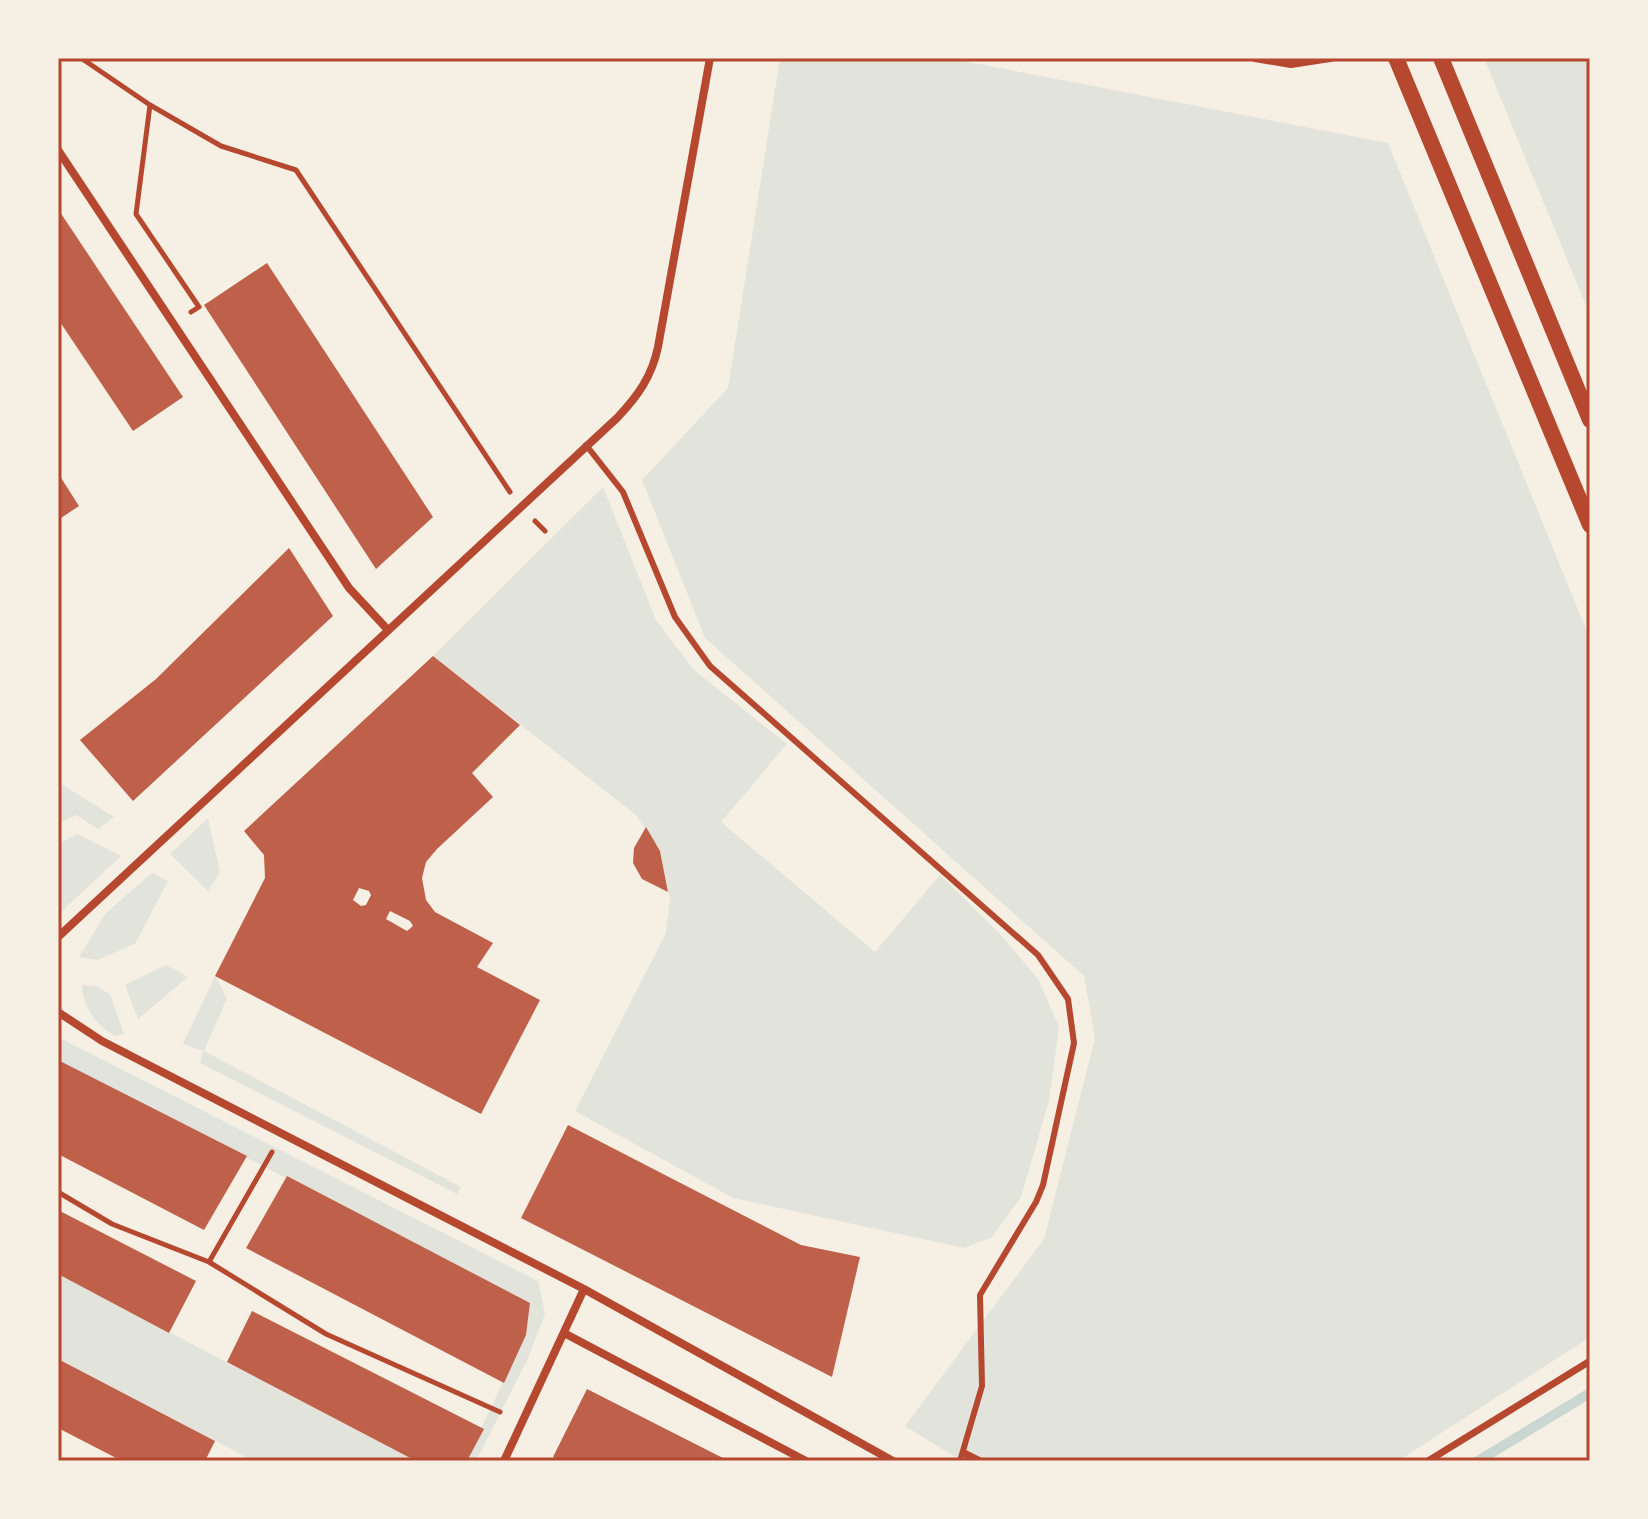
<svg xmlns="http://www.w3.org/2000/svg" width="1648" height="1519" font-family="'Public Sans',sans-serif">
<style>
.green{fill:#e2e4dc}
.lines{fill:none;stroke-linecap:round;stroke-linejoin:round}
.stream{stroke:#c9d6d2;stroke-width:10}
.building{fill:#bf614a;fill-rule:evenodd}
.path{stroke:#b5482f;stroke-width:5}
.service{stroke:#b5482f;stroke-width:6}
.pedestrian{stroke:#b5482f;stroke-width:7}
.minor{stroke:#b5482f;stroke-width:8}
.secondary{stroke:#b5482f;stroke-width:16}
.neatline{fill:none;stroke:#b5482f;stroke-width:3}
</style>
<rect width="100%" height="100%" fill="#f6efe4"/>
<!-- green -->
<path class="green" d="M780 58H948L1388 143 1590 639V1337L1398 1461H962L905 1426 1044 1239 1095 1038 1084 976 705 638 642 480 728 388Z
M1484 58H1590V315Z
M603 487 656 620 694 670 787 744 721 822 875 952 940 875 999 933 1038 979 1059 1027 1049 1101 1021 1197 992 1237 964 1248 733 1198 575 1111 666 933 670 898 660 851 636 815 433 656Z
M58 782 114 817 98 829 76 815 58 824Z
M208 818 220 872 208 891 170 854Z
M77 834 121 856 58 915V844Z
M152 873 168 881 135 944 97 960 79 957 106 913Z
M166 965 188 977 138 1019 125 985Z
M215 976 227 998 204 1051 461 1187 457 1194 200 1063 203 1051 183 1044Z
M82 985 96 986 110 994 124 1034 115 1036C97 1027 82 1005 82 985Z
M58 1037 538 1281 545 1314 528 1358 476 1461H465L526 1335 530 1303 58 1061Z
M58 1274 416 1461H254L58 1359Z"/>
<g class="lines">
<!-- stream -->
<path class="stream" d="M1478 1461 1590 1393"/>
</g>
<!-- building -->
<path class="building" d="M58 209 183 397 133 431 58 319Z
M267 263 433 517 376 569 204 305Z
M58 473 79 506 58 520Z
M289 548 333 616 133 801 80 740 156 679Z
M433 656 520 725 472 773 493 797 437 849 426 862 422 878 426 900 435 912 493 943 477 967 540 1000 481 1114 215 976 265 878 264 855 244 831ZM359 888 369 891 371 895 366 905 361 906 353 900ZM390 911 410 921 413 926 407 931 386 919Z
M646 827 660 851 668 892 642 879 633 863 634 848Z
M58 1060 247 1156 204 1230 58 1154Z
M568 1125 801 1245 860 1257 832 1377 521 1218Z
M287 1176 530 1303 526 1335 504 1383 246 1248Z
M58 1210 196 1281 169 1333 58 1274Z
M252 1311 484 1429 467 1461H416L227 1362Z
M58 1359 215 1441 205 1461H122L58 1428Z
M587 1389 715 1454 729 1461H560L553 1457Z"/>
<g class="lines">
<!-- path -->
<path class="path" d="M81 58 150 105 221 146 296 170 510 492
M150 105 136 214 199 307 191 312
M535 521 545 531
M58 1192 112 1224 209 1262 326 1334 500 1412
M209 1262 272 1152"/>
<!-- service -->
<path class="service" d="M586 445 623 492 675 617 710 666 1038 955 1068 999 1074 1043 1043 1185 1036 1202 980 1295 982 1386 960 1461"/>
<!-- pedestrian -->
<path class="pedestrian" d="M964 1453 980 1461
M1428 1461 1590 1361"/>
<!-- minor -->
<path class="minor" d="M1255 58 1291 64 1330 58
M58 150 349 588 388 630
M58 937 617 418C638 396 652 376 658 347L710 58
M58 1012 102 1041 584 1289 893 1461
M564 1333 806 1461
M504 1461 584 1289"/>
<!-- secondary -->
<path class="secondary" d="M1396 58 1590 525
M1441 58 1590 420"/>
</g>
<!-- border -->
<rect width="1648" height="1519" fill="none" stroke="#f6efe4" stroke-width="120"/>
<rect x="60" y="60" width="1528" height="1399" class="neatline"/>
</svg>
